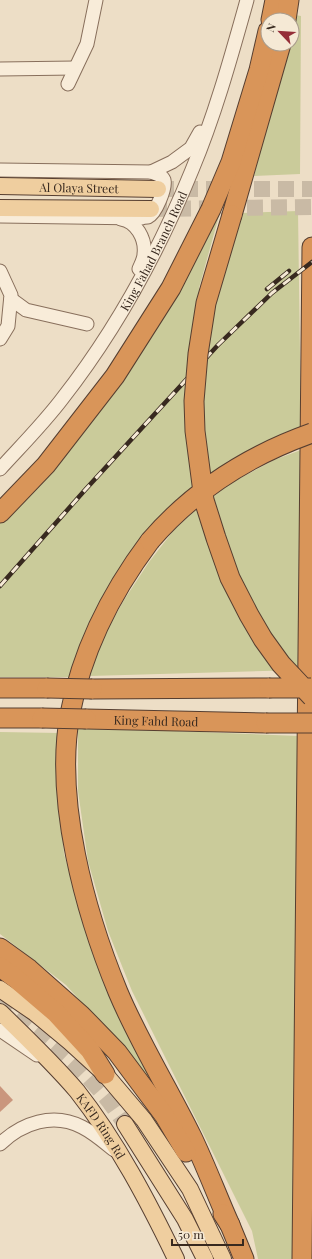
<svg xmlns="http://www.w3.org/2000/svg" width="312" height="1259" font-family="'Playfair Display',serif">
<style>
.green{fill:#cacb9a}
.building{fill:#ca967d}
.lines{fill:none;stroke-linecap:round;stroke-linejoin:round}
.major-tunnel{stroke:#c9baa5;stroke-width:16;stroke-dasharray:16 8;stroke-linecap:butt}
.minor-casing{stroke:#886f5c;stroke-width:15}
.major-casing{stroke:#563e30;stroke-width:18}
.highway-casing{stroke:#563e30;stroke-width:21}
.minor{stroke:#f8ecd9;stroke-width:13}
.major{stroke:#efce9f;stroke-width:16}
.highway{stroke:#d99559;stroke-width:19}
.rail-casing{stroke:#38291f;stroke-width:4.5}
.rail{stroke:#f5e9d5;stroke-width:3;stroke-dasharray:9;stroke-linecap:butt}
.highway-bridge-casing{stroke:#563e30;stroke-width:21;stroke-linecap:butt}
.highway-bridge{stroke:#d99559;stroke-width:19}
.labels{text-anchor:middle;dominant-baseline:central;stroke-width:3;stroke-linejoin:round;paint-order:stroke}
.street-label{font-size:12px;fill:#38291f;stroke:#f5e9d5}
</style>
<rect width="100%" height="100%" fill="#eddec6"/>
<!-- green -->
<path class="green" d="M295 15 301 16 300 174 254 176 288 44H292V28Z
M298 211 301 427 284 433 228 461 144 538 90 626 69 677H0V521L63 459 128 369 212 222 219 216 199 288 218 293 243 213Z
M301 450V670L90 676 100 643 124 600 149 562 174 530 197 509 231 483 274 460Z
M78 727 299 736 297 1259H258L252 1231 132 991 108 931 88 861 78 791Z
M0 732 60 733 58 777 64 854 85 923 116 1012 150 1079 66 985 0 934Z"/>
<!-- building -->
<path class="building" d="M0 1086 13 1100 0 1112Z"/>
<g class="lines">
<!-- major-tunnel -->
<path class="major-tunnel" d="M158 189H312
M151 209 312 207
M0 998C37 1028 72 1058 103 1094 111 1103 118 1114 125 1124"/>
<!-- minor casing -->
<g class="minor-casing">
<g id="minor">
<path d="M0 69 75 68"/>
<path d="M68 84 87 44 96 0"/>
<path d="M0 170 151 172C156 174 162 175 164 180 166 188 156 213 148 217 146 217 144 217 142 218L0 216"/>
<path d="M151 172 172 162 191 148 200 132"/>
<path d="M121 219C136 221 146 239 144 254 144 259 141 264 139 269"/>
<path d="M0 271 11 295 8 326 0 339"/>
<path d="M11 299 26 310 87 324"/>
<path id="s1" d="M0 469C21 446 43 424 62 399 116 330 159 251 192 170 215 115 231 57 247 0"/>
<path d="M0 1030 37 1055"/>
<path d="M0 1144C22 1123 53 1112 82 1127 94 1133 104 1142 114 1150"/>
</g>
</g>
<!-- major casing -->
<g class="major-casing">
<g id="major">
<path id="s2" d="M0 186 158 189"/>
<path d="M0 208 151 209"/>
<path d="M0 989 35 1013 70 1042 105 1074 144 1120 190 1189 223 1259"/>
<path id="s3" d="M0 1012C27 1038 53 1063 77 1091 117 1142 148 1201 176 1259"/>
<path d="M125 1124 185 1219 205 1259"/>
</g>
</g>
<!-- highway casing -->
<g class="highway-casing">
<g id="highway">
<path d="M271 20 275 0"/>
<path d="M286 20 289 0"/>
<path d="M232 215 281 44"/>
<path d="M0 513 46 465 115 376 171 288 211 209 231 162 259 70 268 31"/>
<path d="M150 541C111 593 82 650 70 714 54 800 85 912 118 992 139 1042 168 1088 192 1137 206 1166 217 1196 230 1225"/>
<path d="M0 688H47"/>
<path d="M92 689 269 688"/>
<path d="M0 718H42"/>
<path id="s4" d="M86 719 266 723"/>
<path d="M0 948 29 969 81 1015 117 1052 164 1115 186 1152"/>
<path d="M0 967 15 978 56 1013 90 1050 105 1074"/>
<path d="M223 1214 230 1225 244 1259"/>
<path d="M302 1259 312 247"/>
</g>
</g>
<!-- minor -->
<use href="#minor" class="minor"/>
<!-- major -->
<use href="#major" class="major"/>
<!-- highway -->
<use href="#highway" class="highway"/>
<!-- rail casing -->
<g class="rail-casing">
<path id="rail" d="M267 289 289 271
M0 586 85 490 218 345 272 293 312 262"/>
</g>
<!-- rail -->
<use href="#rail" class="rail"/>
<!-- highway-bridge casing -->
<g class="highway-bridge-casing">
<path id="highway-bridge" d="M232 215 206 303 198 354 194 401 195 431 204 500 216 538 230 578 249 615 263 639 281 664 312 697
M150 541C193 491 250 455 312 433
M47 688 92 689
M269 688H311
M42 718 86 719
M266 723H312"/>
</g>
<!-- highway-bridge -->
<use href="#highway-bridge" class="highway-bridge"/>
</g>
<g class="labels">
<!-- street labels -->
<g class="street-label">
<text stroke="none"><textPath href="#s2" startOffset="79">Al Olaya Street</textPath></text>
<text stroke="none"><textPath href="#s1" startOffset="268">King Fahad Branch Road</textPath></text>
<text stroke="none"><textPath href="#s4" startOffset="70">King Fahd Road</textPath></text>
<text stroke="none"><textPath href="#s3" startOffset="153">KAFD Ring Rd</textPath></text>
</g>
</g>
<!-- north arrow -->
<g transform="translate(280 32) rotate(295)"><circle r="19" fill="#f5e9d5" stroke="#a99c8c"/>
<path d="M0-3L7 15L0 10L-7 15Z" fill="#952e38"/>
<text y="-6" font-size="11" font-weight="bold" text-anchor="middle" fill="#38291f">N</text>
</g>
<!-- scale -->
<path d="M172 1239v6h71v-6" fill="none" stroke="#38291f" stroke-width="2"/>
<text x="178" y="1239" font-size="12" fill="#38291f" stroke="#f5e9d5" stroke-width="3" paint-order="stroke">50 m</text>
</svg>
